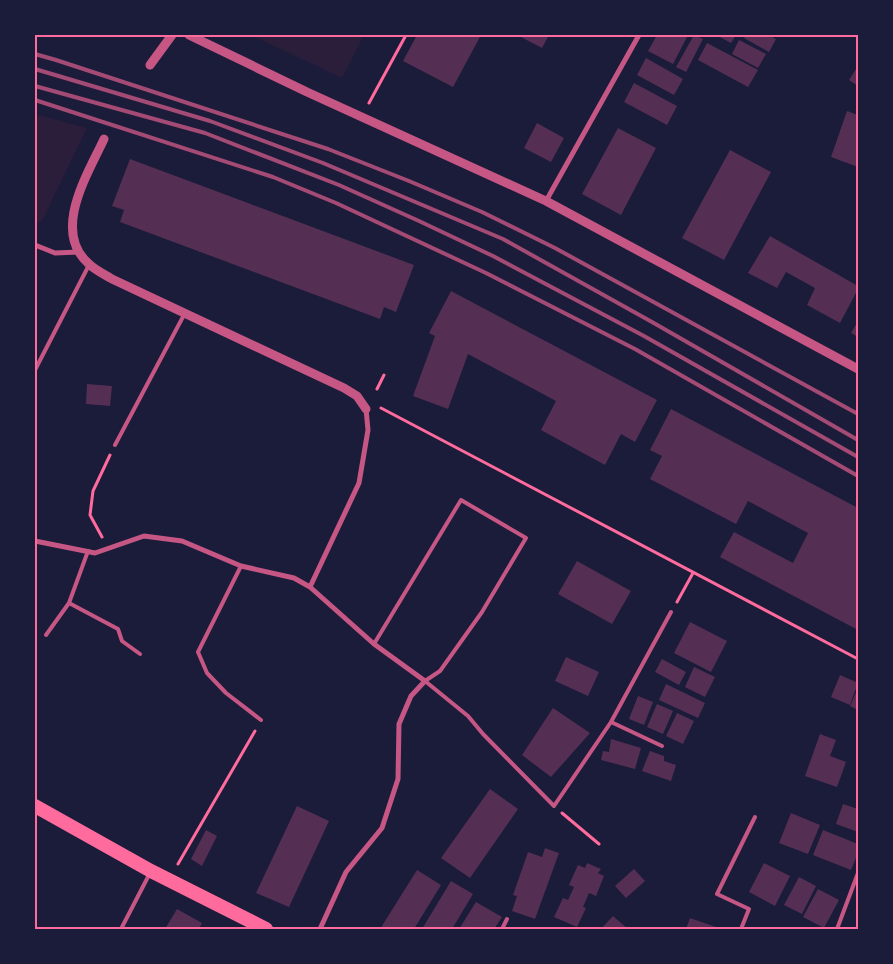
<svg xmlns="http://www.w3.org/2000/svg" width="893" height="964" font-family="'Work Sans',sans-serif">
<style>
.green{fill:#2a1e3b}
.building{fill:#542f53}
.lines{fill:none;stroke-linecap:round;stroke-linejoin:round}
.path{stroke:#ff6b9d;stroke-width:3}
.service{stroke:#c65784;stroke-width:4}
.minor{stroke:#c65784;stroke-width:5}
.tertiary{stroke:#c65784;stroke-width:9}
.trunk{stroke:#ff6b9d;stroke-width:14}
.rail{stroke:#a44b75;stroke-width:4}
.neatline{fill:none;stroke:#ff6b9d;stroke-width:2}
</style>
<rect width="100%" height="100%" fill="#1b1b3a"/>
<!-- green -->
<path class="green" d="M251 35H364L342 78Z
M35 114 87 128 42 221 35 223Z"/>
<!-- building -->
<path class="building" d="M417 35H481L453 87 403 61Z
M517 35H549L542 48Z
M657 35H688L673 64 648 51Z
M694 35 703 39 686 72 676 67Z
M716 35H736L731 43Z
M746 35H768L776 39 769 52 744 38Z
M739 40 766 54 758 68 732 54Z
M707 43 758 70 748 87 698 60Z
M646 58 683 79 674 95 637 75Z
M858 66V86L849 80Z
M634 83 677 106 667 125 624 102Z
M847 111 858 115V167L831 157Z
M537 123 564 138 551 162 524 148Z
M618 128 656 148 621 215 582 194Z
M730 150 771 172 724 260 682 238Z
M130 159 414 265 396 312 384 307 380 319 120 222 124 210 112 206Z
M770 236 858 286V289L840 323 807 305 815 288 786 272 777 288 748 273Z
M451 291 657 400 635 442 621 434 605 465 541 430 556 401 468 354 448 409 413 396 435 336 429 333Z
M858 321V337L851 333Z
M87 384 112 386 110 406 86 404Z
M671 409 858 508V630L720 557 734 532 793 563 808 533 748 501 736 524 650 479 662 456 650 450Z
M577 561 631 591 612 624 558 594Z
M690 622 727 641 711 672 674 653Z
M566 657 599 672 588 696 555 681Z
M662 659 686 672 679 685 655 672Z
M694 667 715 677 705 697 685 687Z
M840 675 858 683 850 705 831 697Z
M666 684 705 703 698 718 659 700Z
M858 688V710L850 706Z
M638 696 653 702 644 725 629 719Z
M657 704 673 711 663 734 647 727Z
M553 708 590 733 551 777 522 755Z
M677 713 694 721 683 744 666 736Z
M820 734 836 740 830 756 846 762 837 787 805 776Z
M611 739 641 748 635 769 601 760 603 751 609 752Z
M650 751 664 756V761L676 765 671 781 642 771Z
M490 789 518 809 470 878 441 858Z
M843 804 858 809V832L836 824Z
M297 806 329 821 289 907 256 893Z
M791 813 820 825 808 854 779 843Z
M206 830 217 836 202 866 191 859Z
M823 830 858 844V853L851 870 813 855Z
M545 848 559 853 535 919 512 911 517 896 513 895 528 852 542 857Z
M587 863 601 869 598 873 604 876 596 896 589 893 583 907 586 908 577 927 554 917 563 898 568 900 574 887 569 885 578 865 585 868Z
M764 863 790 876 775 906 749 892Z
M634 869 645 881 626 898 615 886Z
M417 870 441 885 414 929H380Z
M799 877 816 886 802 914 784 905Z
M451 881 473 894 452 929H422Z
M818 889 839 900 824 928 803 917Z
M476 902 502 917 494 929H459Z
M177 909 202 923 199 929 178 928 165 929Z
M613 916 628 929H601Z
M690 918 716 927 715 929H686Z"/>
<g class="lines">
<!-- path -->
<path class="path" d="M369 103 406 35
M377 389 384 375
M381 408 858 659
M102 537 90 515 93 491 110 455
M677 602 693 573
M562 813 599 844
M178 864 255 731"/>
<!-- service -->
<path class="service" d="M35 370 89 265
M115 445 185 313
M241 566 198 652 207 673 226 693 261 720
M69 603 118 629 122 641 140 654
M46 635 69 603 88 551
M374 644 461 500 526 538 482 612 440 671 425 681 468 716 483 734 554 806 611 722 671 612
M611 722 662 746
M121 929 150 873
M502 929 507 919
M741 929 749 909 717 894 755 817
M837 929 858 873"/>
<!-- minor -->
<path class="minor" d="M546 201 639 35
M35 245 55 253 79 252
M35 541 95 553 144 536 182 541 241 566 294 578 310 587
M320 929 346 872 382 828 398 779 399 724 411 696 425 681 374 644 310 587 359 483 368 430 366 409"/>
<!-- tertiary -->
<path class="tertiary" d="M189 35 307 92 546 201 858 369
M150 65 172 35
M104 139C88 174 51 231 89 264 95 270 104 274 112 279L344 388 357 396 366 409"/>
<!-- trunk -->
<path class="trunk" d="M35 806 151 871 266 929"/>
<!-- rail -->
<path class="rail" d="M35 54 56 60 328 149 409 181 482 212 555 248 858 414
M35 69 210 121 323 163 503 239 652 322 858 440
M35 86 205 133 339 185 419 221 493 256 644 336 858 457
M35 100 273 177 336 203 486 273 635 349 858 476"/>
</g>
<!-- border -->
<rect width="893" height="964" fill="none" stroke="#1b1b3a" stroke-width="72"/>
<rect x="36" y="36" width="821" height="892" class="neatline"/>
</svg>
